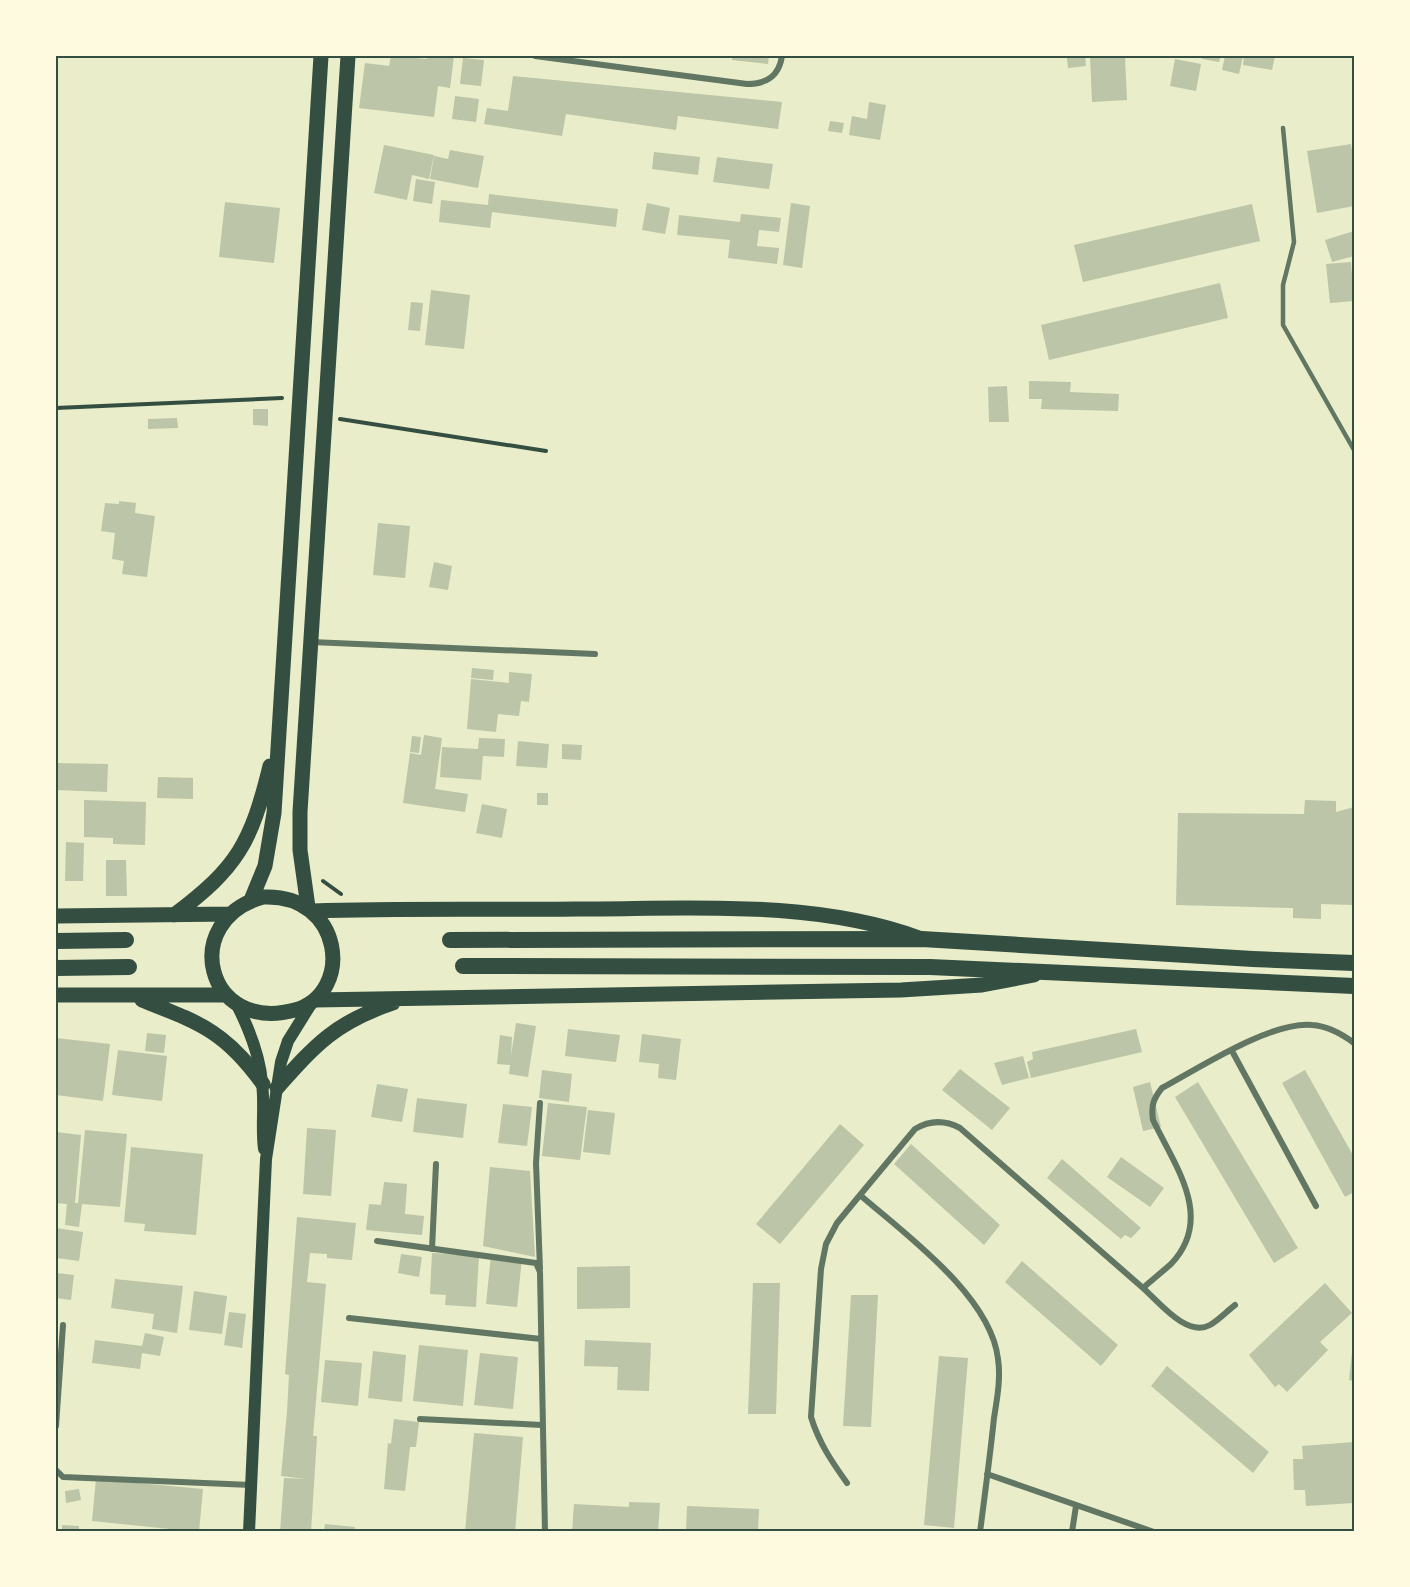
<svg xmlns="http://www.w3.org/2000/svg" width="1410" height="1587" font-family="'PT Sans',sans-serif">
<style>
.building{fill:#bcc5a7}
.lines{fill:none;stroke-linecap:round;stroke-linejoin:round}
.path{stroke:#344e41;stroke-width:4}
.service{stroke:#617663;stroke-width:4.5}
.minor{stroke:#617663;stroke-width:6}
.secondary{stroke:#344e41;stroke-width:12}
.primary{stroke:#344e41;stroke-width:15}
.trunk{stroke:#344e41;stroke-width:16}
.neatline{fill:none;stroke:#344e41;stroke-width:2}
</style>
<rect width="100%" height="100%" fill="#e9edc9"/>
<!-- building -->
<path class="building" d="M391 56 427 59V56H454L450 88 438 86 434 117 359 108 365 63 389 66Z
M732 56H769L768 64 732 60Z
M1090 56H1125L1127 100 1092 102Z
M1202 56H1221L1219 62 1202 59Z
M1225 56H1243L1239 74 1222 70Z
M1244 56H1275L1272 70 1243 65Z
M1085 57 1086 66 1068 68 1067 58Z
M463 58 484 60 481 86 460 84Z
M1175 59 1201 64 1196 91 1170 86Z
M513 76 782 102 778 129 678 116 676 130 566 114 562 136 484 124 487 108 508 111Z
M455 96 479 99 476 122 452 119Z
M869 102 886 105 880 140 849 135 852 116 867 119Z
M830 121 844 123 842 133 828 131Z
M1351 144 1354 164V206L1317 213 1307 151Z
M384 145 434 155 429 179 412 175 407 200 374 193Z
M450 150 484 156 478 188 430 179 434 156 448 159Z
M654 152 700 157 698 175 652 169Z
M717 157 773 164 769 189 713 182Z
M416 179 435 182 432 204 413 201Z
M489 194 618 209 616 227 492 212 490 228 439 222 441 200 488 205Z
M225 202 280 208 274 263 219 257Z
M647 203 670 208 665 234 642 230Z
M791 203 810 206 802 268 783 265Z
M1252 204 1260 241 1083 282 1074 245Z
M741 214 781 218 779 232 759 230 757 246 779 248 777 264 728 258 730 240 677 235 679 215 740 222Z
M1354 231V256L1332 262 1325 240Z
M1351 262 1354 301 1330 303 1326 264Z
M1220 283 1228 318 1049 360 1041 325Z
M431 290 470 295 464 349 425 345Z
M411 302 423 303 420 331 408 330Z
M1029 381 1071 382 1070 392 1119 394 1118 411 1041 409 1042 399H1029Z
M1007 386 1009 422H989L988 387Z
M253 409H268V426L253 425Z
M177 418 178 428 148 429V419Z
M119 501 136 503 135 513 155 516 147 577 122 574 124 561 112 559 115 533 101 531 105 503 119 504Z
M378 523 410 526 405 578 373 575Z
M434 562 452 566 448 590 429 587Z
M472 668 494 670 493 680 471 678Z
M509 672 532 674 529 702 521 701 519 716 498 714 496 732 467 729 471 679 509 683Z
M424 735 442 738 435 789 468 794 465 812 403 803 410 753 421 755Z
M412 736 421 737 419 753 410 752Z
M479 738 505 739 504 757 483 756 481 780 440 777 442 747 478 749Z
M518 741 549 744 547 768 516 766Z
M562 744 582 745 581 760 562 759Z
M56 763 108 764 107 792 56 790Z
M158 777 193 778V799L157 798Z
M537 793H548V805H537Z
M84 800 146 802 145 845 113 844V838L84 837Z
M1305 800 1336 801V812L1354 807V905L1321 904V919L1293 918V908L1176 905 1178 813 1304 814Z
M482 804 507 809 502 838 476 833Z
M66 842 84 843 83 881H65Z
M106 860H126L127 896H106Z
M516 1023 536 1026 528 1077 509 1074 510 1065 497 1064 500 1035 512 1037 511 1056Z
M568 1029 620 1035 616 1062 565 1056Z
M1136 1029 1142 1052 1031 1078 1027 1062 1033 1059 1032 1052Z
M147 1033 166 1035 164 1053 145 1051Z
M642 1034 681 1039 676 1080 658 1078 659 1064 639 1062Z
M56 1038 110 1044 103 1101 56 1095Z
M118 1050 167 1056 162 1101 112 1095Z
M1023 1056 1029 1078 1002 1085 994 1063Z
M960 1069 1010 1108 992 1130 942 1090Z
M542 1070 572 1074 569 1102 539 1098Z
M1305 1070 1354 1157V1192L1345 1197 1282 1083Z
M1150 1082 1161 1127 1143 1131 1133 1087Z
M1198 1082 1298 1248 1274 1263 1175 1097Z
M377 1084 408 1089 402 1122 371 1117Z
M417 1098 467 1104 463 1138 413 1132Z
M548 1103 587 1107 580 1160 542 1156Z
M503 1104 532 1107 527 1146 498 1143Z
M588 1110 615 1113 610 1155 583 1152Z
M840 1124 864 1145 780 1244 756 1224Z
M307 1128 336 1130 331 1196 303 1194Z
M85 1130 127 1134 120 1207 82 1204 79 1227 65 1225 67 1204 56 1203V1132L81 1135 75 1203H78Z
M911 1144 1000 1225 984 1245 894 1164Z
M131 1147 203 1154 196 1235 144 1231 145 1224 124 1222Z
M1121 1157 1164 1188 1150 1207 1107 1177Z
M1062 1159 1141 1228 1131 1238 1125 1235 1121 1239 1047 1178Z
M490 1167 530 1171 535 1257 483 1246Z
M384 1182 407 1184 405 1214 424 1216 422 1235 366 1230 369 1204 381 1205Z
M297 1217 356 1223 352 1260 327 1258V1254L310 1253 307 1282 326 1284 313 1436H317L311 1532H280L284 1478 306 1479 281 1476 287 1412 289 1375 285 1374Z
M56 1228 83 1232 79 1261 56 1258Z
M432 1253 479 1256 476 1307 445 1305 446 1295 430 1294Z
M401 1254 422 1257 419 1277 398 1273Z
M491 1255 522 1258 517 1307 486 1304Z
M1022 1261 1118 1345 1101 1366 1005 1282Z
M630 1266V1308L577 1309V1267Z
M56 1273 74 1275 71 1300 56 1298Z
M115 1279 183 1286 177 1333 152 1329 154 1314 111 1308Z
M753 1283H780L776 1414H748Z
M1325 1283 1352 1313 1320 1342 1328 1350 1287 1392 1279 1384 1275 1387 1249 1355Z
M194 1291 227 1296 222 1334 189 1330Z
M851 1295H878L871 1427 843 1426Z
M229 1312 246 1314 242 1348 224 1345Z
M145 1333 164 1337 160 1356 142 1353 140 1369 92 1363 95 1340 142 1346Z
M585 1340 651 1343 649 1391 617 1390 618 1367 584 1366Z
M1353 1343H1354V1381L1349 1380Z
M419 1345 468 1350 463 1406 413 1401Z
M373 1351 406 1355 402 1402 368 1398Z
M480 1353 518 1357 513 1409 474 1405Z
M939 1356 968 1358 954 1528 924 1525Z
M325 1360 362 1363 358 1406 321 1402Z
M1167 1366 1269 1452 1253 1473 1151 1386Z
M394 1419 419 1422 416 1447H410L405 1491 384 1489 388 1443 391 1444Z
M474 1433 523 1437 515 1532H465Z
M1354 1442V1503L1306 1506 1305 1490H1294L1293 1459H1303L1302 1446Z
M96 1479 203 1489 199 1532 92 1521Z
M79 1489 81 1500 66 1503 65 1491Z
M629 1502 660 1503 658 1532H572L574 1504 629 1507Z
M687 1506 759 1509 758 1532H686Z
M325 1524 355 1527 354 1532H324Z
M62 1525 79 1526V1532H62Z"/>
<g class="lines">
<!-- path -->
<path class="path" d="M56 408 282 398
M340 419 546 451
M323 881 341 894"/>
<!-- service -->
<path class="service" d="M1283 128 1294 242 1283 285V325L1354 450"/>
<!-- minor -->
<path class="minor" d="M535 56 747 84C767 84 779 76 782 56
M311 642 595 654
M1232 1051 1316 1206
M377 1241 536 1263 540 1272 545 1532
M432 1249 436 1164
M540 1269 536 1163 540 1103
M1143 1288C1159 1302 1187 1338 1210 1325 1219 1320 1227 1311 1235 1305
M349 1318 541 1339
M420 1419 542 1425
M56 1426 63 1325
M56 1470 63 1477 251 1485
M987 1474 1154 1532
M847 1483C832 1462 819 1443 811 1417L821 1269 826 1244 837 1223 860 1195
M980 1532C985 1494 990 1456 994 1418 997 1399 1001 1378 998 1359 991 1296 905 1234 860 1195L915 1129C930 1120 945 1120 960 1128L1143 1288C1152 1280 1162 1272 1171 1264 1215 1218 1175 1166 1153 1120 1151 1106 1153 1099 1162 1088 1199 1068 1271 1021 1312 1025 1328 1026 1342 1034 1354 1043
M1072 1532 1076 1506"/>
<!-- secondary -->
<path class="secondary" d="M238 1007C250 1031 260 1056 262 1083 265 1105 261 1127 264 1149
M249 1532 266 1159 281 1062 288 1041 311 1004"/>
<!-- primary -->
<path class="primary" d="M263 897C343 893 355 993 295 1010 205 1034 179 920 263 897Z
M251 900 265 866 274 813 321 56
M308 907 300 850V812L348 56
M313 911C401 908 489 910 577 909 688 909 813 899 919 938
M174 915C238 867 251 843 270 766
M56 916 230 914
M56 995H224
M142 1000C200 1023 225 1031 263 1084
M315 1000 901 990 982 985 1034 975
M277 1088C316 1044 336 1022 393 1003"/>
<!-- trunk -->
<path class="trunk" d="M450 940 922 939 1253 959 1354 963
M56 941 126 940
M463 966 930 967 1354 986
M56 968 129 967"/>
</g>
<!-- border -->
<rect width="1410" height="1587" fill="none" stroke="#fefae0" stroke-width="114"/>
<rect x="57" y="57" width="1296" height="1473" class="neatline"/>
</svg>
